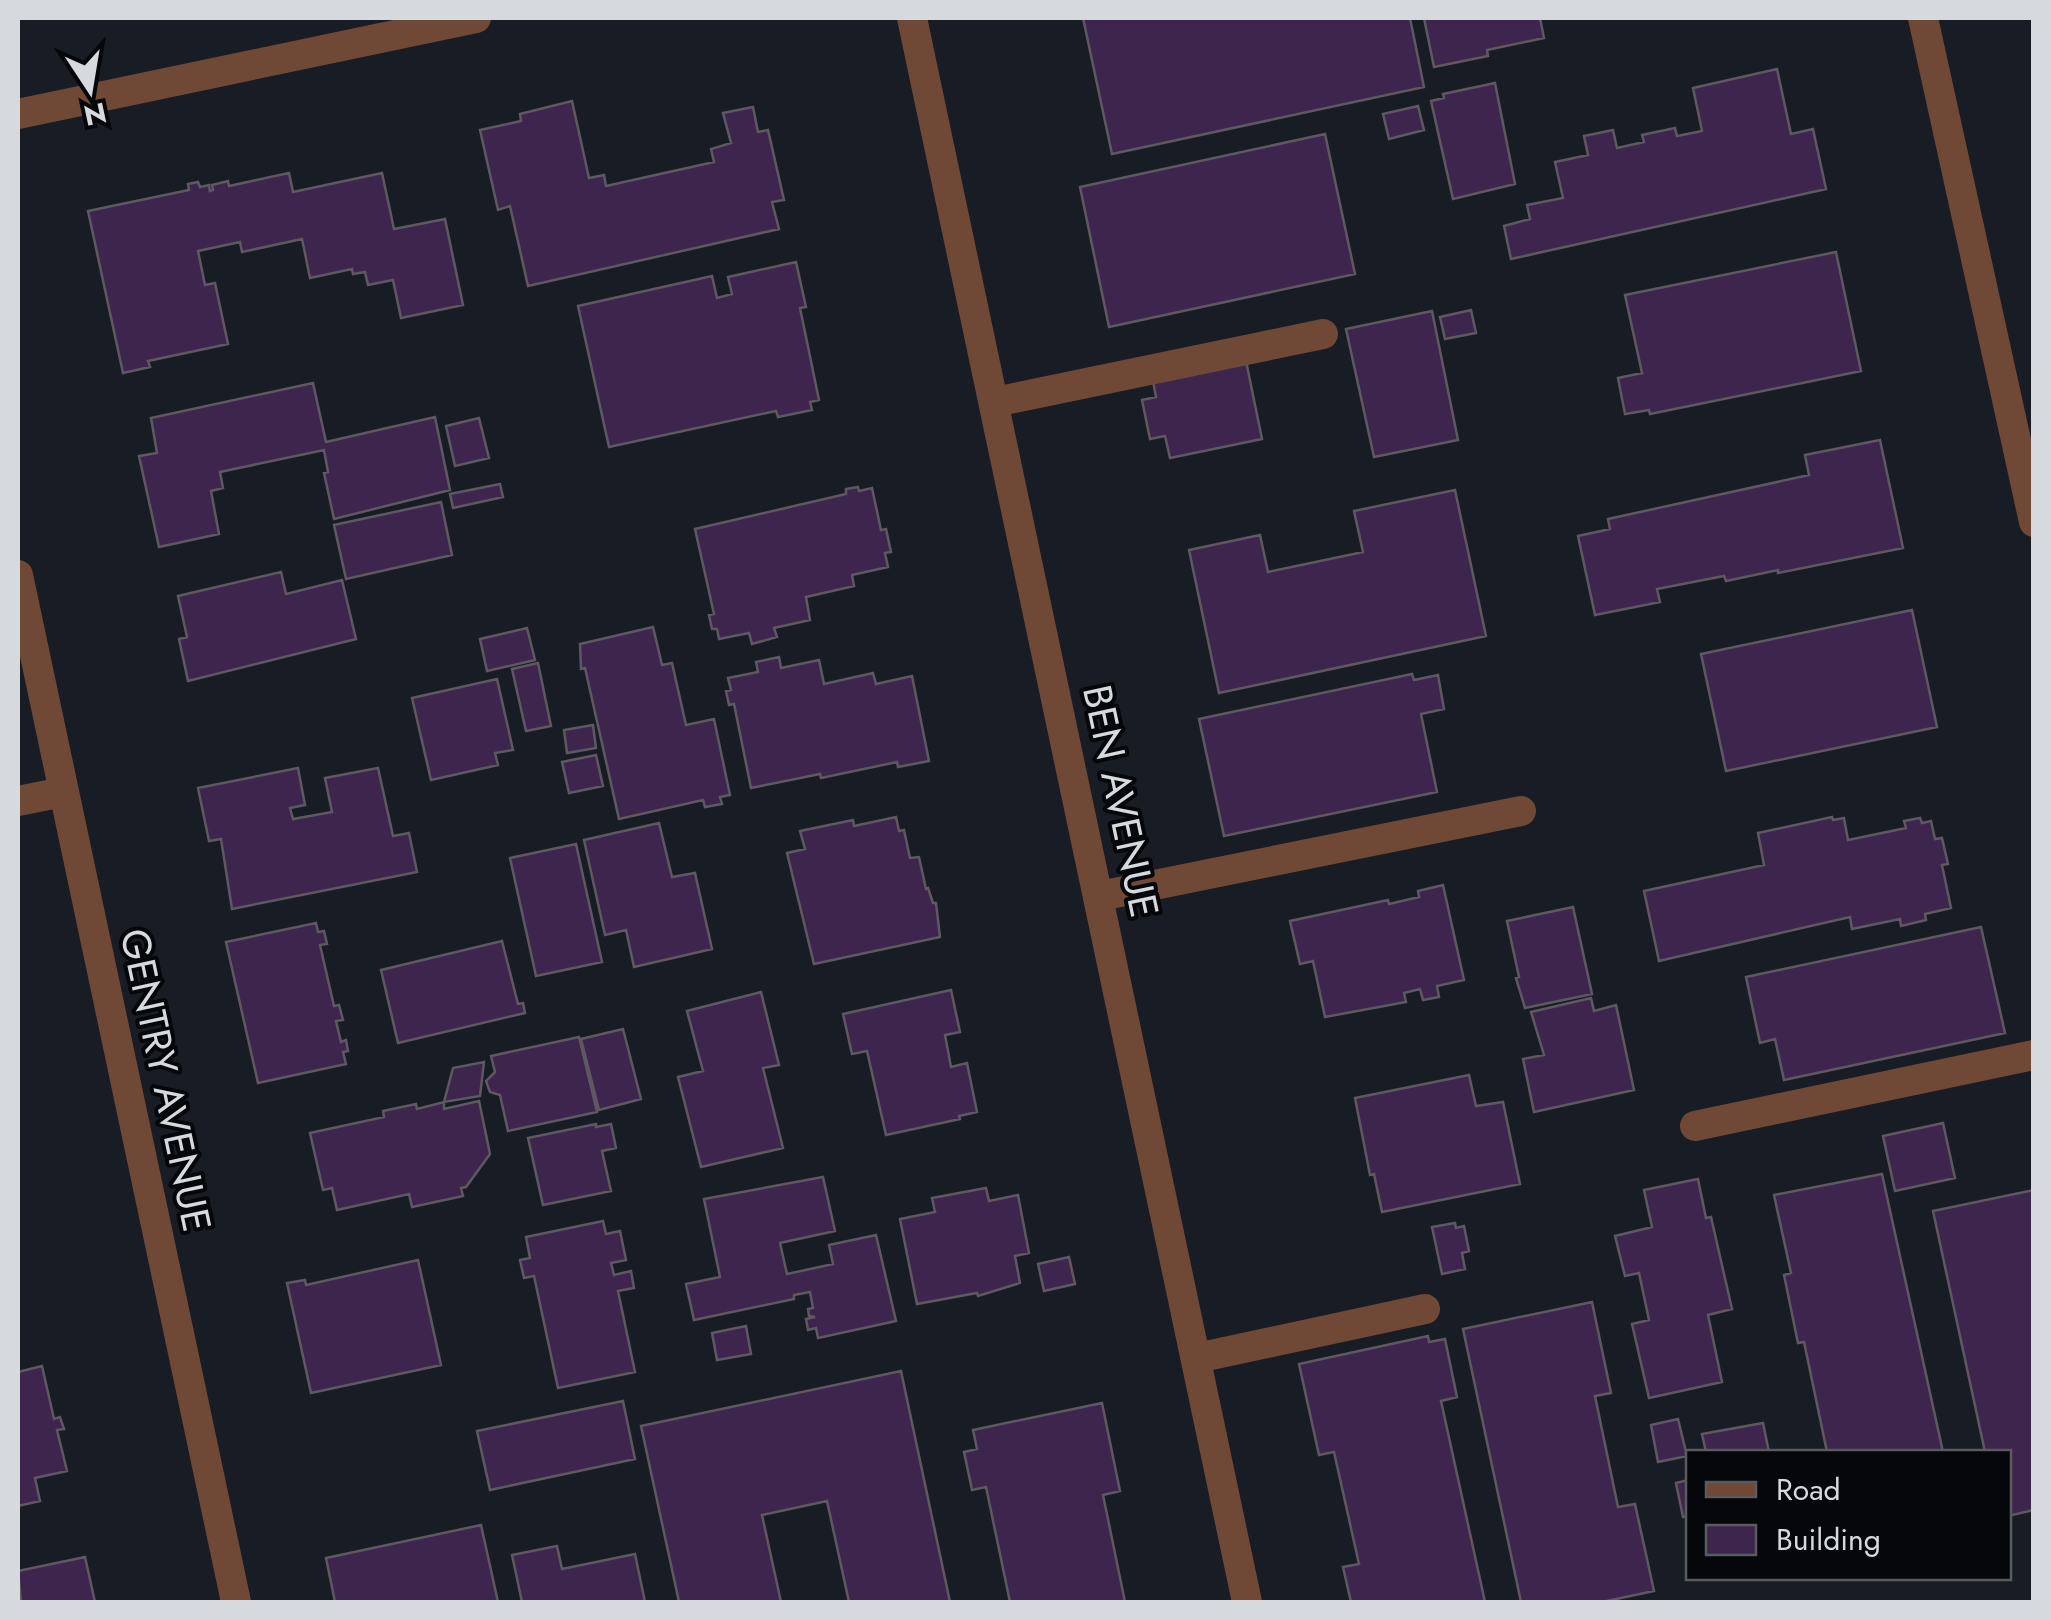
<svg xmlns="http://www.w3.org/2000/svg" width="2051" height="1620" font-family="Jost,sans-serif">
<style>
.building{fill:#3e254d;stroke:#5d5861;stroke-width:2.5}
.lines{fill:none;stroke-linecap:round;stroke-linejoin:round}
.lane{stroke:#704836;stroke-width:30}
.street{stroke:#704836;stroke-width:30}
.labels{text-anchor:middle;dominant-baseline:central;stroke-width:8;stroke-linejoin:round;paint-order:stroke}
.street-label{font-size:40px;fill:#d6dadf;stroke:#05070a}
</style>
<rect width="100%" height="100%" fill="#181c24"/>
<!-- building -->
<path class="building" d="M1083 18H1410L1424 87 1112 154Z
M1424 18H1540L1544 38 1487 50 1488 56 1434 67Z
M1777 69 1791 134 1813 129 1826 189 1511 259 1504 226 1530 219 1527 205 1563 198 1555 162 1588 155 1584 136 1613 130 1617 148 1644 142 1642 135 1675 128 1677 136 1702 131 1693 88Z
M1495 83 1515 184 1453 199 1431 101 1444 98 1443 94Z
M572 101 589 178 604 175 606 186 714 162 711 149 731 143 723 113 753 107 758 132 768 130 784 200 772 202 779 229 528 286 510 206 498 210 480 130 521 121 520 114Z
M1418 106 1424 130 1389 139 1383 114Z
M1325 134 1355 274 1109 327 1080 187Z
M289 173 293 192 382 173 394 229 445 219 463 305 401 318 393 280 368 285 365 272 353 274 352 269 310 278 302 239 242 252 240 242 198 251 205 285 215 283 228 344 148 361 150 367 123 373 88 211 189 190 188 184 198 182 200 187 209 185 210 191 213 190 212 185 228 181 229 186Z
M1836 252 1861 371 1650 414 1649 410 1625 414 1618 378 1642 373 1625 295Z
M796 262 806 307 800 308 819 400 810 402 812 410 778 417 776 411 609 447 578 306 712 276 717 298 732 294 728 277Z
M1471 310 1476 333 1445 339 1440 317Z
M1432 311 1458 440 1374 457 1346 329Z
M1245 356 1262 439 1170 458 1165 436 1150 439 1142 400 1156 397 1152 376Z
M313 383 326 442 435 417 450 490 334 519 324 473 328 472 324 450 220 472 223 488 211 491 219 534 159 547 139 456 157 453 151 418Z
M479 418 489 458 455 466 446 426Z
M1880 440 1903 548 1778 573V570L1726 581 1724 576 1657 589 1660 602 1595 615 1578 536 1610 529 1608 519 1809 475 1805 455Z
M500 484 503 497 453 508 450 494Z
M858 487 859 491 872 488 881 530 886 529 891 552 885 553 888 567 852 575 854 586 806 597 810 620 774 628 777 637 752 644 749 633 719 639 717 629H712L709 615 714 614 695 529 846 494V489Z
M1455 490 1486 636 1219 693 1189 550 1260 535 1268 572 1363 552 1354 511Z
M441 502 452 555 346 579 334 525Z
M281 572 286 594 342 580 356 639 188 681 179 639 187 637 178 596Z
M1912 610 1937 727 1726 771 1701 654Z
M653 627 662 665 672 663 686 725 714 719 730 795 720 797 722 804 705 807 703 800 619 819 585 668 581 669 580 644Z
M527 628 535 660 487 671 480 639Z
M779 657 781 668 819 660 824 684 873 673 876 684 912 676 929 761 898 767 897 762 821 778 820 774 751 788 734 704 729 705 726 691 731 690 728 678 758 672 756 662Z
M538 663 551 726 526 731 512 669Z
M1412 674 1414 680 1438 675 1444 709 1421 714 1437 792 1224 836 1199 719Z
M497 679 513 750 495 753 498 765 431 780 412 698Z
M593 725 596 748 567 753 564 730Z
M596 755 603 786 569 793 562 762Z
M298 768 305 805 290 808 293 819 332 812 325 778 378 768 393 836 409 833 417 872 232 909 221 839 209 841 198 788Z
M896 817 899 831 904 830 910 858 919 857 926 889 928 888 933 903H936L940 937 814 964 787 853 805 849 800 831 853 820 854 826Z
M1832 817 1833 820 1844 818 1848 840 1906 828 1904 821 1920 818 1922 823 1931 821 1935 839 1942 838 1948 864 1942 865 1951 908 1925 914 1926 920 1901 926 1900 919 1852 929 1850 917 1659 961 1644 891 1764 865 1758 833Z
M659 823 672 877 695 873 712 949 634 967 626 930 605 935 584 840Z
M576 844 602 962 536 976 510 858Z
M1443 885 1464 980 1437 986 1439 997 1423 1000 1420 989 1404 993 1406 1002 1325 1017 1313 961 1300 964 1290 921 1388 900 1389 904 1419 897 1418 891Z
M1573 907 1592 994 1525 1008 1516 978 1519 977 1507 921Z
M316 923 318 932 324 931 327 944 320 945 334 1006 339 1005 343 1020 336 1021 341 1042 346 1040 348 1051 343 1052 346 1064 258 1083 226 942Z
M1981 927 2005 1033 1784 1080 1775 1039 1760 1043 1746 977Z
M502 941 518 1004 523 1003 525 1013 398 1043 381 970Z
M951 990 960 1032 945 1035 951 1067 967 1063 977 1112 959 1116 960 1119 886 1135 867 1051 852 1054 843 1014Z
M761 992 779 1065 763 1068 783 1148 701 1167 678 1077 703 1071 687 1011Z
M1591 998 1594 1011 1616 1005 1634 1090 1534 1112 1523 1059 1544 1055 1531 1012Z
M623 1029 641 1099 599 1110 581 1039Z
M579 1037 597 1112 508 1131 500 1095 490 1092 486 1081 495 1072 491 1056Z
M484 1062 480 1096 444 1102 453 1068Z
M1469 1075 1476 1106 1503 1102 1520 1184 1382 1212 1374 1174 1370 1175 1355 1098Z
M479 1101 490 1154 466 1187 461 1188 463 1196 412 1207 409 1194 337 1210 332 1188 323 1190 310 1133 384 1117 383 1111 416 1104 417 1109 444 1102V1109Z
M1943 1123 1955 1178 1895 1191 1883 1136Z
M596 1124V1127L611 1124 616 1148 602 1151 611 1191 543 1205 528 1138Z
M1882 1174 1943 1452H1827L1804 1342 1798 1343 1784 1275 1791 1273 1774 1195Z
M823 1177 835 1231 780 1243 787 1274 833 1264 829 1245 876 1235 896 1321 818 1338 816 1328 808 1330 806 1319 815 1317 809 1316 808 1309 813 1308 810 1292 794 1295V1299L694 1320 686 1284 720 1277 704 1199Z
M1698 1179 1706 1218 1711 1217 1732 1309 1708 1315 1722 1382 1649 1398 1632 1324 1649 1320 1639 1273 1625 1276 1615 1236 1652 1227 1644 1190Z
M986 1188 989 1201 1018 1195 1029 1253 1015 1256 1020 1283 978 1296 977 1293 917 1304 900 1219 935 1212 932 1198Z
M2034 1190V1510L2008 1516V1452H1985L1933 1211Z
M603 1221 606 1234 620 1231 626 1260 611 1263 614 1275 631 1271 634 1288 618 1291 635 1372 558 1388 534 1276 524 1278 520 1260 530 1258 526 1237Z
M1455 1223 1456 1228 1464 1226 1469 1251 1462 1253 1465 1269 1442 1274 1432 1227Z
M1069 1257 1075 1284 1044 1291 1038 1264Z
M418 1260 441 1365 311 1393 287 1283 305 1280 306 1285Z
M1592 1302 1611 1393 1595 1396 1618 1507 1635 1504 1654 1591 1602 1602H1521L1463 1329Z
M746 1326 751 1354 717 1360 712 1333Z
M1428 1336 1429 1342 1445 1339 1457 1397 1441 1401 1485 1602H1351L1343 1567 1359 1564 1334 1452 1319 1455 1299 1364Z
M42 1366 54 1419 60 1417 64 1429 57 1430 67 1471 35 1478 40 1501 18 1506V1372Z
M901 1371 950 1602H849L827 1501 762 1515 781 1602H679L641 1426Z
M623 1401 635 1459 490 1490 477 1431Z
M1102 1403 1120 1491 1103 1495 1125 1602H1010L986 1487 972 1490 964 1452 977 1449 973 1430Z
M1678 1419 1687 1456 1658 1462 1651 1425Z
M1763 1423 1769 1452H1706L1702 1434Z
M1688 1480V1516L1683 1517 1676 1483Z
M481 1525 498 1602H335L326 1558Z
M557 1546 562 1569 635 1554 645 1602H522L512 1555Z
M85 1557 95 1602H21L18 1571Z"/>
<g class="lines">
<!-- lane -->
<path class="lane" d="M995 402 1323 334
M18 801 63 792
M1100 896 1521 811
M1695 1126 2034 1055
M1197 1358 1425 1309"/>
<!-- street -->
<path class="street" d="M912 18 1247 1602
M1923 18 2034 522
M18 114 476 18
M18 575 236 1602"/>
</g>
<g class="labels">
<!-- street labels -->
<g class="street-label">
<text transform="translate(1121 801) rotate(78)">BEN AVENUE</text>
<text transform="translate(166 1080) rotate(78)">GENTRY AVENUE</text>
</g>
</g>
<!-- border -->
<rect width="2051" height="1620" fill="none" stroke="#d6dadf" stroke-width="40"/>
<!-- legend -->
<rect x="1686" y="1450" width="325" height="130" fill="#05070a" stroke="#595b5f" stroke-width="2.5"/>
<rect x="1706" y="1482" width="50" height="15" fill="#704836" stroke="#595b5f" stroke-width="2.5"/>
<text x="1776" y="1500" font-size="30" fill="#d6dadf">Road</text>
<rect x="1706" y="1525" width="50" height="30" fill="#3e254d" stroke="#595b5f" stroke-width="2.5"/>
<text x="1776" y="1550" font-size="30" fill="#d6dadf">Building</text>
<!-- north arrow -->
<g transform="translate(90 90) rotate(168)" stroke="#05070a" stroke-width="8" paint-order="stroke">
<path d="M0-8L18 38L0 25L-18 38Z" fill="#d6dadf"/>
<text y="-15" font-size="28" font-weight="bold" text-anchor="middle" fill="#d6dadf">N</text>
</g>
</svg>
